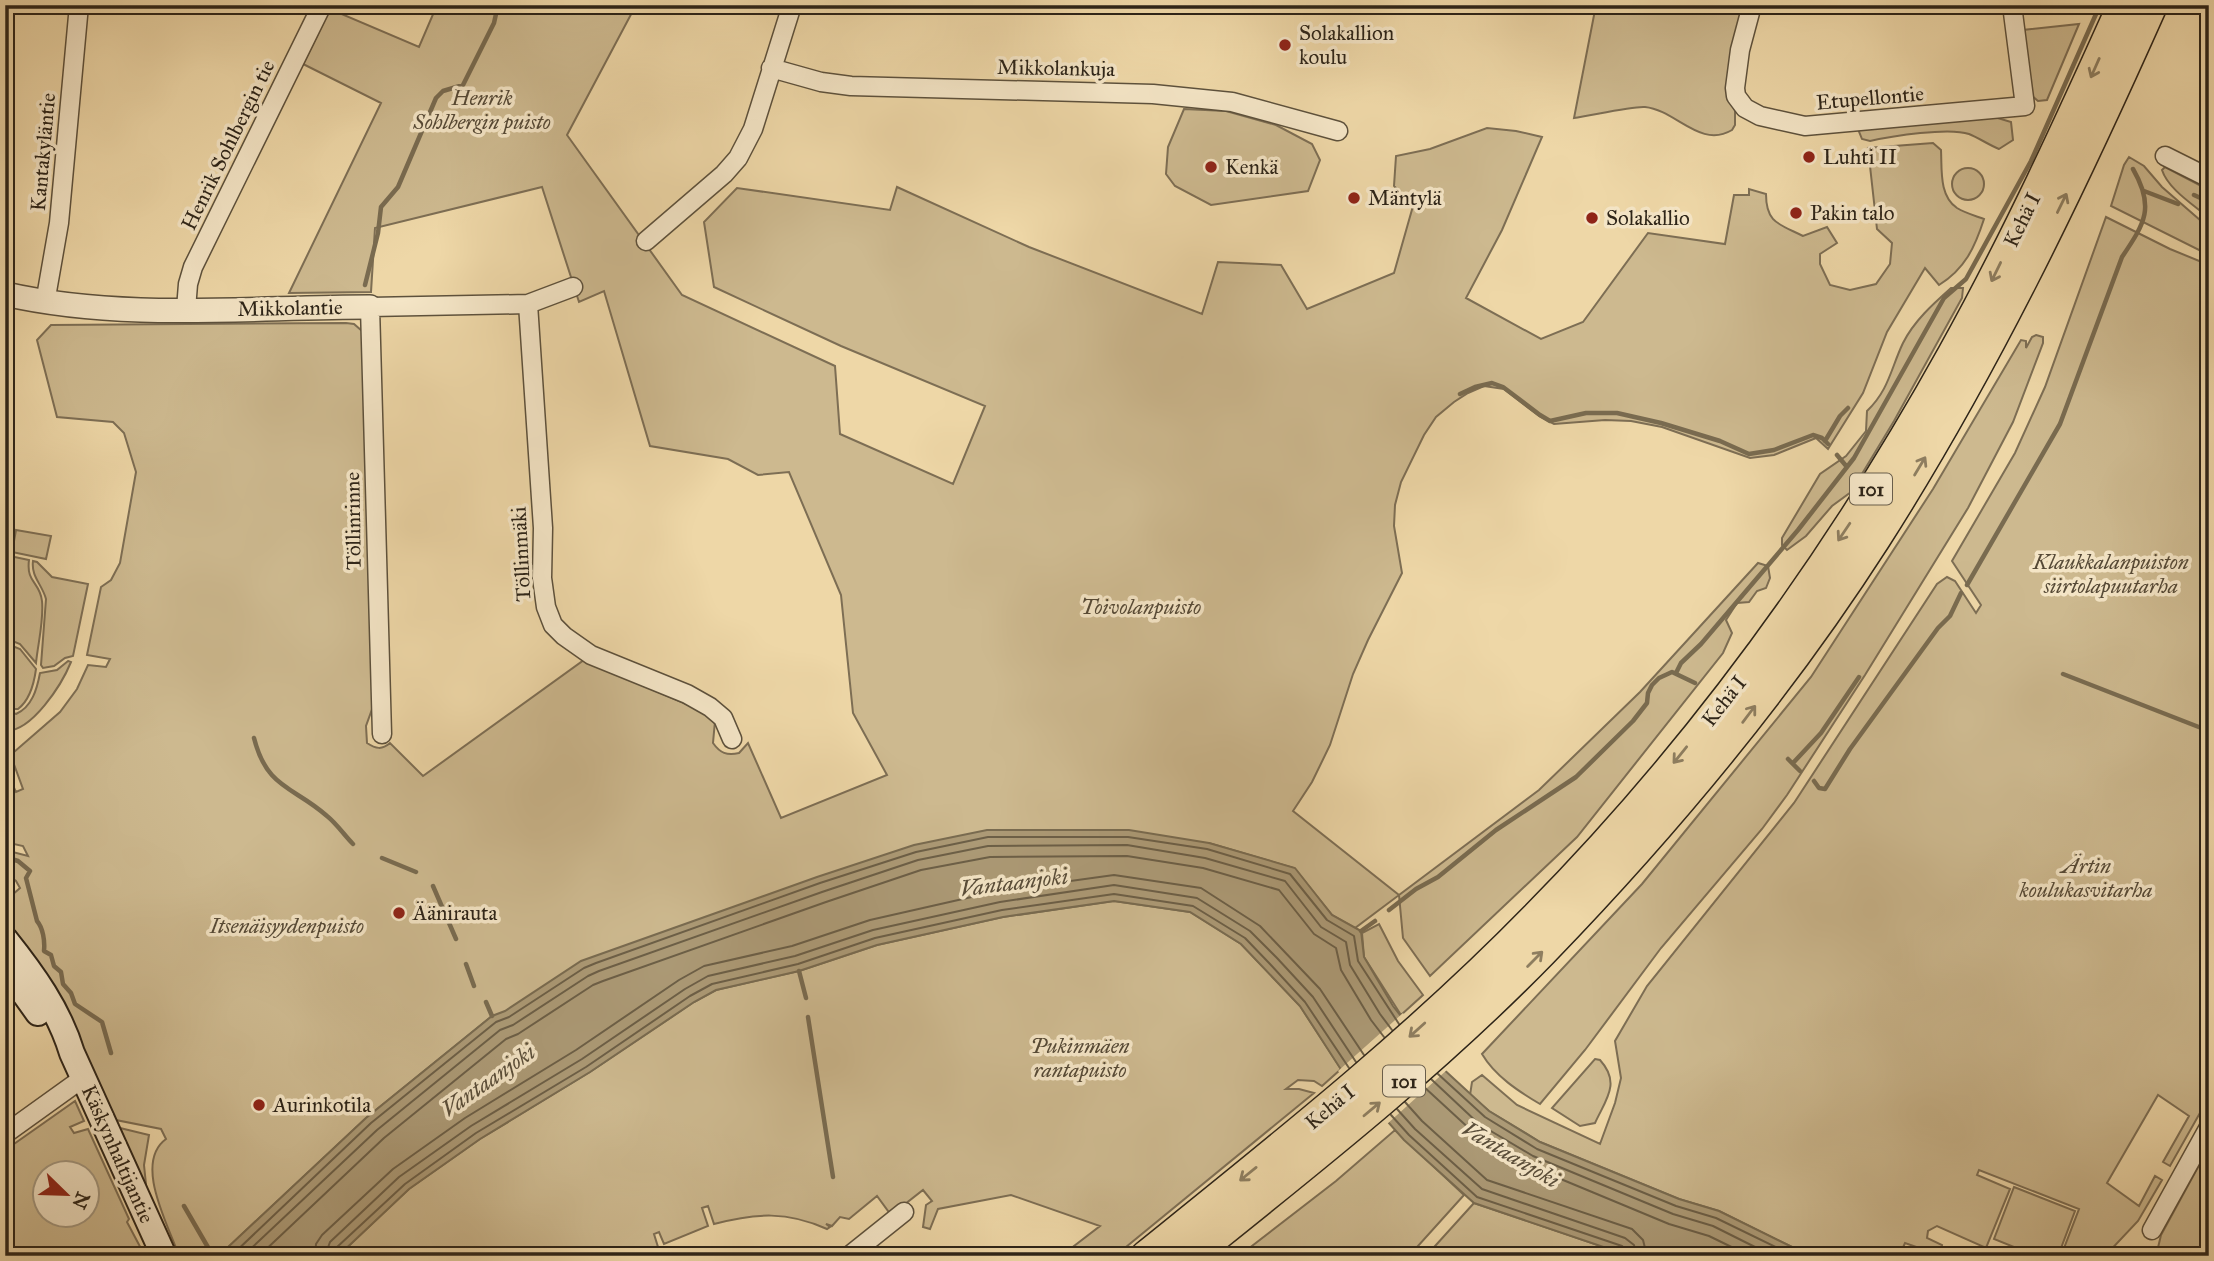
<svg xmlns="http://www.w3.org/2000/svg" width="2214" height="1261" font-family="'IM FELL Great Primer',serif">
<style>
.green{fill:#cdb98f;stroke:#7d6e54;stroke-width:2;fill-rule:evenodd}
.water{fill:#ac9a76;stroke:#796b50;stroke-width:2}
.pier{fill:#eed7a7}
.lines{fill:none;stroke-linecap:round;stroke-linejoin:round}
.shore{stroke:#6c5f47;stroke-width:2}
.stream{stroke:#796b50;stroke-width:4.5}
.minor-casing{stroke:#5d513c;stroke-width:21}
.tertiary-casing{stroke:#5d513c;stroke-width:26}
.secondary-casing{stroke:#2d2418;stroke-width:28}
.trunk-casing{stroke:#2d2418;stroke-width:33}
.minor{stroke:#f4e5c6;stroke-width:18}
.tertiary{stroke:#f4e5c6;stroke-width:23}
.secondary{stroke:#f4e5c6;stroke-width:24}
.trunk{stroke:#eed7a7;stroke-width:30}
.oneway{stroke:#8e7e60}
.poi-dot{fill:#8f2418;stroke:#f4e5c6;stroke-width:2.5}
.labels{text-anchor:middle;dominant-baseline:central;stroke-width:7;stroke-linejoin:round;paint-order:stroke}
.shield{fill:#f4e5c6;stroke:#695e4c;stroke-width:2}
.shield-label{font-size:19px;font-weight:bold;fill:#2d2418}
.poi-label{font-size:21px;fill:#2d2418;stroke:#f4e5c6;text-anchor:start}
.street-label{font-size:21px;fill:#2d2418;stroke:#f4e5c6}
.park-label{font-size:21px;font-style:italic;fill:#554936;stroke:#f4e5c6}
.water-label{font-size:23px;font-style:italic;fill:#594d39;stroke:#f4e5c6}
</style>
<rect width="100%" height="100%" fill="#eed7a7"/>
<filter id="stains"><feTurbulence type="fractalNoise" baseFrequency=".00286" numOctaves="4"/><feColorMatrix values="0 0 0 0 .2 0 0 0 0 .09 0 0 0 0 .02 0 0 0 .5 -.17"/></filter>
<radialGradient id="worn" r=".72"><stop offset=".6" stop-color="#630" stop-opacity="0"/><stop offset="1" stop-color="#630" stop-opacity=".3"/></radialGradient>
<!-- green -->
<path class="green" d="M437 5H636L567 135 682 295 835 366 840 434 953 484 985 406 841 346 714 287 704 222 737 188 890 210 897 187 1029 247 1202 314 1218 262 1281 265 1307 309 1394 273 1413 206 1394 186 1396 156 1430 149 1487 128 1516 131 1542 137 1502 230 1466 298 1541 339 1583 322 1648 233 1725 244 1734 195H1749V189L1766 194C1766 223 1779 224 1803 236L1827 227 1837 243 1820 254V264L1830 285 1850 290 1876 284 1890 264 1892 243 1877 229 1868 148 1933 143 1941 150C1942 170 1939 196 1957 208 1965 213 1976 216 1984 219 1975 247 1965 269 1939 285L1925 268 1887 332 1863 393 1828 449 1816 438 1774 455 1750 458 1662 427 1631 421 1605 420 1554 424 1539 416 1504 389 1484 386 1468 393 1454 402 1436 417 1424 435 1401 482 1395 505 1394 526 1402 573 1368 640 1353 674 1330 745 1312 782 1293 811 1399 895 1539 790 1640 692 1758 563 1768 566 1770 578 1766 588 1757 591 1749 602 1737 603 1726 620 1732 633 1723 653 1577 837 1430 976 1403 938 1399 895 1355 928 1332 915 1294 868 1209 843 492 1016 366 1118 226 1249 223 1256H179C169 1226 133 1163 166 1139L161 1129 116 1120 97 1080 5 930V892L12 895 20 888 16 881 5 873V850L28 856 23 846 5 842V769L16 792 23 789 12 759 14 752 60 712 77 689 88 665 106 667 110 659 87 655 101 587 111 580 120 563 136 472 124 433 113 422 57 417 37 340 51 325 346 323 354 324 362 331 375 701 366 726 367 743C376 749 382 750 390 743L423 776 584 660 707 713 715 721 713 743C720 753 727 756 739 753L748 743 781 818 887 775 853 713 841 595 789 472 758 475 728 459 650 446 604 291 579 302 542 187 375 228 371 292 289 293 381 103 303 64 330 9 419 47Z
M1596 5H1722L1743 13 1728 92 1735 111V125L1732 130C1700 149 1676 110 1645 107 1631 106 1590 116 1574 118Z
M2079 24 2047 100 2038 101 2031 95 2023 30Z
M1184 109 1226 111 1276 125 1312 144 1320 160 1308 191 1211 205 1175 186 1166 174 1168 147Z
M1991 116 2011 122 2013 140 1999 149C1989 145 1979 138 1969 134 1949 127 1892 136 1870 141L1862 139 1858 129Z
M2129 157 2144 166 2162 187 2208 227 2209 255 2111 206 2124 165Z
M2165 167 2209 190V218C2194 205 2168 189 2162 170Z
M1952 184a16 16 0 1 1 32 0a16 16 0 1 1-32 0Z
M2106 217 2170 249 2209 265V1097L2170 1166 2163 1162 2189 1116 2158 1095 2107 1183 2139 1206 2155 1176 2162 1180 2138 1221 2105 1256H2061L2079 1209 1979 1170 1977 1175 2010 1189 1986 1248 1937 1226 1928 1231 1927 1238 1942 1245 1941 1249 1961 1256H1942L1905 1243 1901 1252 1905 1256H1821L1794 1248 1719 1211 1679 1199 1540 1142 1489 1111 1470 1095 1472 1082 1482 1075 1517 1105 1600 1144 1615 1103 1621 1078 1615 1041 1647 986 1794 803 1937 584 1947 577 1955 581 1976 613 1981 605 1952 561 2015 453 2045 387Z
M1951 288H1963L1962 298 1894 421 1851 492 1832 506 1806 536 1787 550 1782 545V538L1820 474 1846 456 1866 431 1867 411C1889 390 1891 368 1903 343 1914 321 1933 304 1951 288Z
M2036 335 2043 337V343L2013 422 1968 508 1865 675 1787 795 1762 829 1661 948 1585 1050 1540 1104C1518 1091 1495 1076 1482 1054L1642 884 1811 677 1933 489 2021 340 2026 341V348L2032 337Z
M16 530 51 536 46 559 12 552Z
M5 555 29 560C26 583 40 582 42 601 44 620 38 643 36 663L20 644 5 638Z
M33 561 37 562 52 577 88 584 73 656 65 658 54 666 43 668 41 665 46 599C42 584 31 577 33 561Z
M5 643 20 649 36 669C34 684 30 700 18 709H11L5 704Z
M68 661 71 662C62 684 32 732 5 731V710L16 714C32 707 37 689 40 673L57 670Z
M1114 901 1190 912 1241 944 1300 1006 1341 1069 1322 1086 1314 1081 1298 1080 1286 1089H1299L1314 1093 1115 1256H1061L1100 1226 1011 1195 938 1209 930 1229 923 1227 926 1205 932 1201 923 1190 891 1215 877 1196 849 1219 840 1217 832 1226 826 1224 830 1227 827 1229C787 1211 756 1213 714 1224L708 1206 702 1208 708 1226 664 1244 659 1232 654 1234 658 1247 639 1256H338L409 1189 480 1139 590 1072 694 1002 716 990 799 971 877 945 1003 917Z
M1379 924 1398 961 1423 995 1401 1015 1364 957 1362 933Z
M1595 1059 1600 1060C1621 1083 1606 1099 1595 1123L1580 1126 1552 1108Z
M75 1101 84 1121 70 1127 74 1133 88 1129 129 1219 127 1222 145 1256H5V1159L14 1152V1144ZM46 1174H88V1216H46Z
M120 1128 149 1135 144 1165 147 1194Z
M1395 1130 1464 1195 1409 1256H1239L1336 1181Z
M2209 1147V1256H2156L2161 1235Z
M2014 1187 2075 1211 2058 1256H2036L1994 1239Z
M1474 1203 1630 1256H1426Z"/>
<!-- water -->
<path class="water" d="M987 830H1129L1209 843 1295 868 1332 915 1361 931 1364 957 1393 1006 1440 1066 1489 1111 1540 1142 1679 1199 1719 1211 1794 1248 1821 1256H1630L1474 1203 1404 1140 1340 1068 1300 1006 1241 944 1190 912 1114 901 1003 917 877 945 799 971 716 990 694 1002 590 1072 480 1139 409 1189 338 1256H223L226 1249 366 1118 492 1016 505 1011 581 961 817 877 914 845Z"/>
<!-- pier -->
<path class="pier" d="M1403 1013 1423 1039 1360 1096 1338 1071Z
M1443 1064 1448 1069 1386 1125 1364 1101Z"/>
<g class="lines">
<!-- shore -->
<path class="shore" d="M1438 1074 1485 1117 1537 1149 1676 1206 1716 1218 1794 1256
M1431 1079 1479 1124 1533 1156 1673 1214 1713 1226 1773 1256
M1423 1086 1473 1132 1527 1165 1669 1224 1709 1236 1750 1256
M1405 1102 1422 1121 1487 1180 1632 1229 1643 1240 1647 1256
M1397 1109 1415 1129 1482 1189 1625 1238 1634 1245 1636 1256
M1391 1115 1409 1135 1477 1197 1622 1246 1626 1250 1627 1256
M231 1256 371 1123 496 1022 509 1017 584 968 596 963 820 883 916 852 988 837H1128L1207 849 1290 874 1327 920 1354 936 1358 961 1399 1024
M243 1256 377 1130 500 1030 513 1025 588 976 599 971 822 892 918 860 988 846 1127 845 1205 858 1285 881 1321 927 1346 942 1350 965 1380 1014 1392 1030
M259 1256 384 1138 506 1039 518 1034 593 985 603 981 826 902 921 870 990 857 1127 856 1203 868 1279 890 1314 934 1336 948 1341 970 1371 1020 1384 1037
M315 1256 316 1244 322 1235 393 1169 465 1118 576 1050 679 980 704 966 792 946 870 920 998 891 1114 875 1201 888 1260 926 1320 989 1364 1055
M325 1256 330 1242 399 1177 471 1126 582 1059 685 989 708 976 795 956 873 930 1000 902 1114 885 1197 898 1250 931 1277 958 1313 997 1356 1062
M334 1256 336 1248 405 1184 476 1133 586 1067 690 996 712 984 798 964 875 938 1002 910 1114 894 1193 906 1245 938 1270 964 1305 1002 1349 1068"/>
<!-- stream -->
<path class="stream" d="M2144 191 2178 204
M2194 195 2209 202
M365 285 378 233 381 207 398 187 436 98 443 91 463 85 494 23 498 5
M1460 394 1475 387 1492 383 1503 387 1540 415 1550 421 1586 413H1617L1661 423 1720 441 1749 454 1774 450 1813 435 1822 438 1828 444
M1825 441 1840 416 1848 408
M1837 455 1847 467
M1967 585 2060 424 2122 257C2145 223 2155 207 2133 169
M1676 673 1681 663 1701 644 1798 530 1854 458 1944 298 1966 279 2031 161 2100 5
M2063 674 2209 731
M254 738C267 789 293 786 327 816 337 824 344 835 353 844
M1788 759 1800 771
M1793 763 1821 733 1859 677
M1814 781 1819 788 1825 789 1850 749 1938 628 1950 616 1961 593
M5 857 18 861 30 871 26 878 37 921C43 928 45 941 44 951L51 955 54 966 61 972 63 984 71 993 75 1004 102 1022 111 1053
M382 858 416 872
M433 886 456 939
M1389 910 1416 889 1438 877 1496 830 1576 777 1633 721 1647 703 1648 693 1652 685 1659 678 1672 672 1695 683
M1361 931 1375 921
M466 964 474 986
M799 971 806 998
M486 1002 492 1016
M808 1017 833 1177
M184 1206 213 1256"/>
<!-- minor casing -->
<g class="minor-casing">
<path id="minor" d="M1752 5 1740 50 1735 88 1736 96 1745 108 1760 116 1805 126 2025 106 2012 5
M771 68 821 82 851 86 1153 94 1232 102 1338 131
M2165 156 2209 178
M646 241 724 174 738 158 753 129 792 5
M45 303 59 223 79 5
M528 304 543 528 542 578 546 607 553 625 564 636 591 655 687 694 710 707 723 718 732 739
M186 309 188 284 193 267 322 5
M382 734 370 307 528 304 573 287
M5 1134 83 1078
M2152 1230 2209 1127
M849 1256 904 1212"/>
</g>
<!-- tertiary casing -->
<g class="tertiary-casing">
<path id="tertiary" d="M5 294C124 321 250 307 370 307"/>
</g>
<!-- secondary casing -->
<g class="secondary-casing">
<path id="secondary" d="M5 939C33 974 59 1010 72 1053L164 1256
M5 967 38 1013"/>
</g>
<!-- trunk casing -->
<g class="trunk-casing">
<path id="trunk" d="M1146 1256C1280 1148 1415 1041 1536 917 1700 751 1840 557 1953 354 2016 241 2070 123 2123 5
M1191 1256C1312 1159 1434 1063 1543 951 1665 825 1780 687 1875 539 1983 370 2070 189 2152 5"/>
</g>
<!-- minor -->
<use href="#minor" class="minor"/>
<!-- tertiary -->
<use href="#tertiary" class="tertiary"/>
<!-- secondary -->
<use href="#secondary" class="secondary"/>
<!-- trunk -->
<use href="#trunk" class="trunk"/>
</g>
<!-- one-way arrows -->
<defs><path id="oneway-shaft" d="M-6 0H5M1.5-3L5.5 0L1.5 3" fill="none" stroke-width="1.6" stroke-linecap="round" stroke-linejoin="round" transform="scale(1.75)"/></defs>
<g class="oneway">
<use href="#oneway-shaft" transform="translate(2095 68) rotate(114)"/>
<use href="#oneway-shaft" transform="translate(2062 203) rotate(-64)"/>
<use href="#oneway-shaft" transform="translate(1996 272) rotate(116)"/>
<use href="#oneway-shaft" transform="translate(1920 466) rotate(-59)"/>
<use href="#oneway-shaft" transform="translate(1844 532) rotate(124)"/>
<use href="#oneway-shaft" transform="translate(1749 714) rotate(-53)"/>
<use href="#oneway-shaft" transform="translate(1680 755) rotate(129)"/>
<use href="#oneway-shaft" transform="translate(1535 959) rotate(-45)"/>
<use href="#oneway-shaft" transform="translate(1417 1030) rotate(138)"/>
<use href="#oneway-shaft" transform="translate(1372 1109) rotate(-40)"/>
<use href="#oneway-shaft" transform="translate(1248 1174) rotate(141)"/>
</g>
<!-- markers -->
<g class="poi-dot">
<circle cx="1285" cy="45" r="7"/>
<circle cx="1809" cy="157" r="7"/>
<circle cx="1211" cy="167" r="7"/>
<circle cx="1354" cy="198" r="7"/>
<circle cx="1796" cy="213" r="7"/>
<circle cx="1592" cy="218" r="7"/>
<circle cx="399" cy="913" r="7"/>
<circle cx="259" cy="1105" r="7"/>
</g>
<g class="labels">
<!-- shield labels -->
<g class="shield">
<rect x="1850" y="473.5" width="42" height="31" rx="5"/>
<rect x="1383" y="1065.5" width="42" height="31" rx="5"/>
</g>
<g class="shield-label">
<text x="1871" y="489">101</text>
<text x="1404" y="1081">101</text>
</g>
<!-- poi labels -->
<g class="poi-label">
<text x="1299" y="33">Solakallion<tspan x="1299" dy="24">koulu</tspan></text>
<text x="1823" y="157">Luhti II</text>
<text x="1225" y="167">Kenkä</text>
<text x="1368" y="198">Mäntylä</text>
<text x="1810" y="213">Pakin talo</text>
<text x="1606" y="218">Solakallio</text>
<text x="413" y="913">Äänirauta</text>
<text x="273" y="1105">Aurinkotila</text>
</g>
<!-- street labels -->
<g class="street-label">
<text transform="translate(1056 68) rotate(1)">Mikkolankuja</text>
<text transform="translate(1870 98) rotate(-5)">Etupellontie</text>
<text transform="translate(228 145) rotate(-64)">Henrik Sohlbergin tie</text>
<text transform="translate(43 152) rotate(-85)">Kantakyläntie</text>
<text transform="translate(2022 220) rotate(-64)">Kehä I</text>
<text transform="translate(290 308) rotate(-1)">Mikkolantie</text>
<text transform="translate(353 521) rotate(-91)">Töllinrinne</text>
<text transform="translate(521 554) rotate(-93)">Töllinmäki</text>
<text transform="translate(1724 701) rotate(-52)">Kehä I</text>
<text transform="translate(1330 1107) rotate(-40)">Kehä I</text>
<text transform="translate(118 1154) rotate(66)">Käskynhaltijantie</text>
</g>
<!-- park labels -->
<g class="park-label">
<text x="482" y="98">Henrik<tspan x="482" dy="24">Sohlbergin puisto</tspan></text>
<text x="2111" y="562">Klaukkalanpuiston<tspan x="2111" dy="24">siirtolapuutarha</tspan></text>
<text x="1141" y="607">Toivolanpuisto</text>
<text x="2086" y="866">Ärtin<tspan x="2086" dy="24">koulukasvitarha</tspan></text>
<text x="287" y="926">Itsenäisyydenpuisto</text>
<text x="1080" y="1046">Pukinmäen<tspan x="1080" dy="24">rantapuisto</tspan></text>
</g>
<!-- water labels -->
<g class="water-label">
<text transform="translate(1014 882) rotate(-7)">Vantaanjoki</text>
<text transform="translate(488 1080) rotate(-35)">Vantaanjoki</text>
<text transform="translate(1511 1154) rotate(31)">Vantaanjoki</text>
</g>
</g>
<!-- margin -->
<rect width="2214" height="1261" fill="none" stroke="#eed7a7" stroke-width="28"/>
<rect x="7" y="7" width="2200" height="1247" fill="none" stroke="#2d2418" stroke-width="3.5"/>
<rect x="14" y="14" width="2186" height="1233" fill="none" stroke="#2d2418" stroke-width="2"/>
<!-- north arrow -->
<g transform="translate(66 1194) rotate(113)"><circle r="33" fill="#f4e5c6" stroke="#a49880" stroke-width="2"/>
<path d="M0-5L12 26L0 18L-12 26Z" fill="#8f2418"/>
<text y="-10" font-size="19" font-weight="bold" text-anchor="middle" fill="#2d2418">N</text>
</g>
<rect width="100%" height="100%" filter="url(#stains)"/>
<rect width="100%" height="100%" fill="url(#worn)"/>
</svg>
